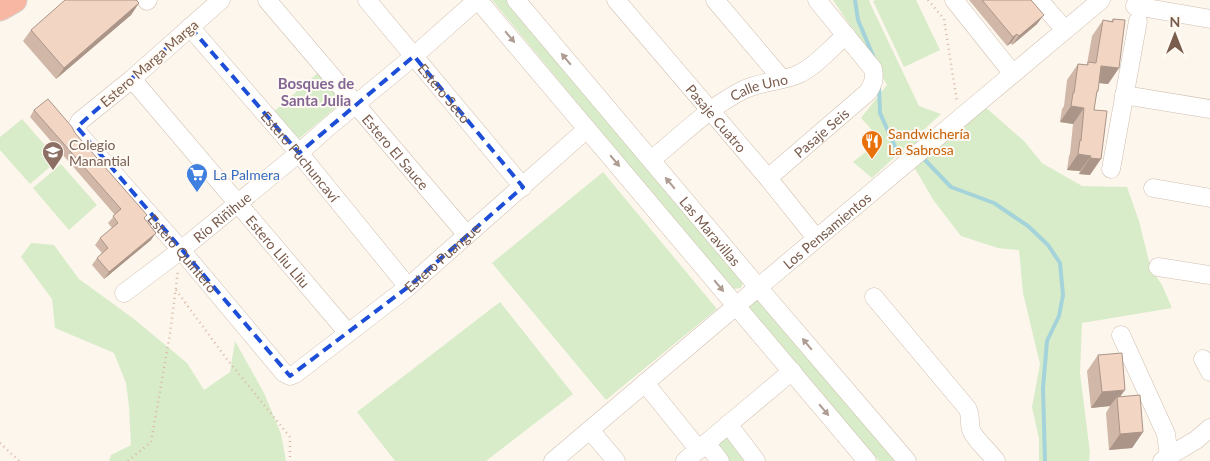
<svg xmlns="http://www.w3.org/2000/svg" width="1210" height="461" font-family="Lato,sans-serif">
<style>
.green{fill:#d8ecc9}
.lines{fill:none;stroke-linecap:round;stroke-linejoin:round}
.stream{stroke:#a5d3da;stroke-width:4}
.minor-casing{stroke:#d1beb0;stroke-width:19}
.highway-casing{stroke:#dad1cd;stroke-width:27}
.path{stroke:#d9b8a5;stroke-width:2.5;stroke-dasharray:1 4;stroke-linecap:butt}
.minor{stroke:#fff;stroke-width:18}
.highway{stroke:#f7b7a3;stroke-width:25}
.wall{fill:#d1b7a8}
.shaded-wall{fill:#aa9588}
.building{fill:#f3d5c3;stroke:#aa9588}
.oneway{fill:#af9d94}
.marked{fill:none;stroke:#1d4ed8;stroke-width:4;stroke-dasharray:10 6;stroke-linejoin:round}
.labels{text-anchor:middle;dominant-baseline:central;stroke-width:4;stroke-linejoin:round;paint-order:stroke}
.street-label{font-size:14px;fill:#7a5c4d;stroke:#fffaf3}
.food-label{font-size:14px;fill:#c56008;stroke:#fffaf3;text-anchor:start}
.education-label{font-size:14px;fill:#785e54;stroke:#fffaf3;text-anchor:start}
.shop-label{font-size:14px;fill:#366cbe;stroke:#fffaf3;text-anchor:start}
.neighbourhood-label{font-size:15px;font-weight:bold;fill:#846695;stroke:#fffaf3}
</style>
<rect width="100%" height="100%" fill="#fdf6ec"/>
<!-- green -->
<path class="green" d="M492 0H508L744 280 741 288 731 289Z
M833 0H870L869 1 919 106 941 114 915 138 928 154 984 106 1024 141 1042 163 1082 186 1127 187 1139 221 1151 269 1162 285 1172 308 1082 323 1080 373 1090 453 1089 461H1039V439L1032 407 1040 364 1023 293 1019 250 998 248 961 236 934 201 914 167 922 160 910 143 872 178 853 162 881 140 861 118 887 85 865 48Z
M876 0H916L940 50 904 67 873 1Z
M320 71 345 100 295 142 271 114Z
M22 119 58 160 30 184 0 150V137Z
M61 164 97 205 69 230 33 188Z
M603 172 717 309 606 400 492 263Z
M31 243 54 245 79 279 134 319 187 363 204 390 230 372 235 341 264 393 281 434 286 461H109L111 455 131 445 129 407 126 383 114 353 55 328 52 299 21 257Z
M757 296 897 461H879L747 305Z
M500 302 573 394 486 461H395L357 412Z
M727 428 753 461H723L709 444Z"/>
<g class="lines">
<!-- stream -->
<path class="stream" d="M855 0 858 20 874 58
M879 86 880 113 897 151
M925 160 951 187 994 203 1028 226 1048 245 1060 263 1063 295 1059 316 1047 341 1043 388 1045 461"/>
<!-- minor casing -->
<g class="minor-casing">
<g id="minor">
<path id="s1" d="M221 0 132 79 80 121 77 127 78 133 181 250 284 373 290 376 295 374 408 287 587 129"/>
<path id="s2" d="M267 0 467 235"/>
<path id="s3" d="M367 0 523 187"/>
<path d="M478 0 867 461"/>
<path id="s4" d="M516 0 758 287 907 461"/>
<path id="s5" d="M616 0 768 178 816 238"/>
<path d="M715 0 782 79"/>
<path d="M954 0 1013 74"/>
<path d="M1039 0 1065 30"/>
<path d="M147 1 148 0"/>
<path d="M1135 6 1210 19"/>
<path id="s6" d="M190 27 299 153 408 287"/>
<path id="s7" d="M132 79 348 333"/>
<path d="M1124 95 1210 109"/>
<path id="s8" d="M651 160C681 136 709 107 743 90 761 81 781 82 799 74 817 65 831 48 846 35"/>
<path d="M1111 169 1138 21"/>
<path id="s9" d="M768 178 868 92C873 84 875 79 873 69L817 0"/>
<path d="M1153 188 1210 198"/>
<path d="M1158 267 1210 275"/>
<path id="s10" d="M124 293 181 250 299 153 327 128 414 56 477 0"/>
<path d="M874 297 967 408C972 415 968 424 972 432 978 443 989 451 996 461"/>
<path d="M1121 335 1166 434 1169 456 1170 461"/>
<path d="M1203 359 1210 372"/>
<path d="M645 383 699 450"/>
<path d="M728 424 756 461"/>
<path d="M590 430 616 461"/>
<path d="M706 443 720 461"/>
<path id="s11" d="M553 461 736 306 1101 0"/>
<path d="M685 461 792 371"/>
<path d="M1162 461 1169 456 1196 440 1210 428"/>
</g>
</g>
<!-- highway casing -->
<g class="highway-casing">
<path id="highway" d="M0 8 14 0"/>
</g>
<!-- path -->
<path class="path" d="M928 0 944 19 957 102
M176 290 226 358 290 437V461
M0 443 19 461
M128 461 151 442 170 334 178 270"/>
<!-- minor -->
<use href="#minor" class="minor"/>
<!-- highway -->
<use href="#highway" class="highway"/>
</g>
<!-- wall -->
<path class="wall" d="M969 0H1031L1037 24 1012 45 1011 43 1007 46Z
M139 3 131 15 56 79 23 41 31 30Z
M1113 19 1119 68 1108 84 1099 83 1098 91 1096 94 1094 110 1090 175 1079 174 1080 171 1067 170 1069 156 1070 154 1073 124 1060 122 1062 109 1064 106 1067 80 1078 64 1087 65V64L1092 36 1103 20 1111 21Z
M34 110 75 133 145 219 151 240 104 279 92 265 97 258 102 253 95 245 100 238 112 228 108 223 115 215 30 117Z
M1098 355 1120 397 1143 432 1132 448 1109 450 1106 413 1110 406 1091 408 1087 371Z"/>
<!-- shaded-wall -->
<path class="shaded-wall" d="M139 3 131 15 56 79 64 68Z
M1044 15 1037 24 1012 45 1019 36Z
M1017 34 1011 43 1007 46 1013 37Z
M1101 66 1119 68 1108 84 1090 82Z
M1071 106 1084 108 1073 124 1060 122Z
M1078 154 1091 156 1080 171 1067 170Z
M1090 158 1101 159 1090 175 1079 174Z
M156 233 151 240 104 279 109 272Z
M1125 390 1117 401V397L1110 406 1091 408 1102 392Z
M1143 432 1132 448 1109 450 1120 434Z"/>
<!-- building -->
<path class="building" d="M65 0H136L139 3 64 68 31 30Z
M982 0H1031L1044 15 1019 36 1017 34 1013 37Z
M1113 19 1125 20 1119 68 1101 66 1098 91H1097L1094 110 1107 111 1101 159 1090 158 1091 156 1078 154 1080 140 1081 141 1084 108 1071 106 1073 93H1074L1078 64 1088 65V62L1096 63 1103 20 1113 22Z
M48 99 72 127 75 133 147 215 144 218 156 233 109 272 97 258 108 248 100 238 118 223 113 216 121 209 34 110Z
M1122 353 1125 390 1102 392 1098 355Z
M1140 395 1143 432 1120 434 1117 397Z"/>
<!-- one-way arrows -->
<defs><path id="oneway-solid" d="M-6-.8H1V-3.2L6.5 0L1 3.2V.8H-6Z" transform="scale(1.25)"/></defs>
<g class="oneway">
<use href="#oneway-solid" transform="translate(510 37) rotate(50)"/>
<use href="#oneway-solid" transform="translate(566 59) rotate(-130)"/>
<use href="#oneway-solid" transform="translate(615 161) rotate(50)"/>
<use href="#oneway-solid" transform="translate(670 183) rotate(-130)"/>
<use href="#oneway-solid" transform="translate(719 286) rotate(50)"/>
<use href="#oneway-solid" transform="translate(807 344) rotate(-130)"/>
<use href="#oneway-solid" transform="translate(824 410) rotate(50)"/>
</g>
<!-- marked area -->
<path class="marked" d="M190 27 299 153 414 56 523 187 408 287 290 376 77 127Z"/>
<!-- icons -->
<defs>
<g id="restaurant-pin" transform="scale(1.125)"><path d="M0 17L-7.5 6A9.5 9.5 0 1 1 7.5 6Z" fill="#e8710a" stroke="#fffaf3"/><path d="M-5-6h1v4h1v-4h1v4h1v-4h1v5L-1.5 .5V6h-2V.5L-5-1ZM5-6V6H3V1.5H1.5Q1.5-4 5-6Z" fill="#fff"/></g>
<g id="school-pin" transform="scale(1.125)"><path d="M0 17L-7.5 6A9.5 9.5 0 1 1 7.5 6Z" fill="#8d6e63" stroke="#fffaf3"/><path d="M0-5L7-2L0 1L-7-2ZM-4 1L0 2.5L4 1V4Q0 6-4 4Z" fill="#fff"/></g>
<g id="supermarket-pin" transform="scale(1.125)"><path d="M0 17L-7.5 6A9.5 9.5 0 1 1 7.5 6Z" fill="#3f7fe0" stroke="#fffaf3"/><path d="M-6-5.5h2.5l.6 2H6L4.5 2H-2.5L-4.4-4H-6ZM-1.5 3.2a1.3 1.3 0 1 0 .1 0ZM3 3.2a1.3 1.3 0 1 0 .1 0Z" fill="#fff"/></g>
</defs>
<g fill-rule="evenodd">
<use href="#restaurant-pin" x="872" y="141"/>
<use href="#school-pin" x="53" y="152"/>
<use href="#supermarket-pin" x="197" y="174"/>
</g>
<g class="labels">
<!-- street labels -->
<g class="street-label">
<text transform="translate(149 63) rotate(-41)">Estero Marga Marga</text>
<text stroke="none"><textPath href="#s8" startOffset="132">Calle Uno</textPath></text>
<text stroke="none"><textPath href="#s3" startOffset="121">Estero Seco</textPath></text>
<text stroke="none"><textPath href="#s5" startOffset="155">Pasaje Cuatro</textPath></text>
<text stroke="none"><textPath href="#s9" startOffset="70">Pasaje Seis</textPath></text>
<text stroke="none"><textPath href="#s2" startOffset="199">Estero El Sauce</textPath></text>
<text stroke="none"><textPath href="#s6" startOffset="170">Estero Puchuncaví</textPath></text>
<text stroke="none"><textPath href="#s10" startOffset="124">Río Riñihue</textPath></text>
<text stroke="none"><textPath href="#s11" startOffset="358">Los Pensamientos</textPath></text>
<text stroke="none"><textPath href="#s4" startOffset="302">Las Maravillas</textPath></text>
<text stroke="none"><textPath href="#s7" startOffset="226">Estero Lliu Lliu</textPath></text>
<text stroke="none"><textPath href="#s1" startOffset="358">Estero Quintero</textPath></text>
<text stroke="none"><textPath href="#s1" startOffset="715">Estero Puangue</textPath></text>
</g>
<!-- food labels -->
<g class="food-label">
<text x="888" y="133">Sandwichería<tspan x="888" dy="16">La Sabrosa</tspan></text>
</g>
<!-- education labels -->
<g class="education-label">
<text x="69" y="144">Colegio<tspan x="69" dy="16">Manantial</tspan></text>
</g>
<!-- shop labels -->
<g class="shop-label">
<text x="213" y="174">La Palmera</text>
</g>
<!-- neighbourhood labels -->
<g class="neighbourhood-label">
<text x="316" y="83">Bosques de<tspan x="316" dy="17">Santa Julia</tspan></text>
</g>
</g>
<!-- north arrow -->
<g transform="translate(1175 35)" stroke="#fffaf3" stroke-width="4" paint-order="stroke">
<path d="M0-4L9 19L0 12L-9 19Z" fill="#7a5c4d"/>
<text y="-8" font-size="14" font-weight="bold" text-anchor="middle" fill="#7a5c4d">N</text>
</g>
</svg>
